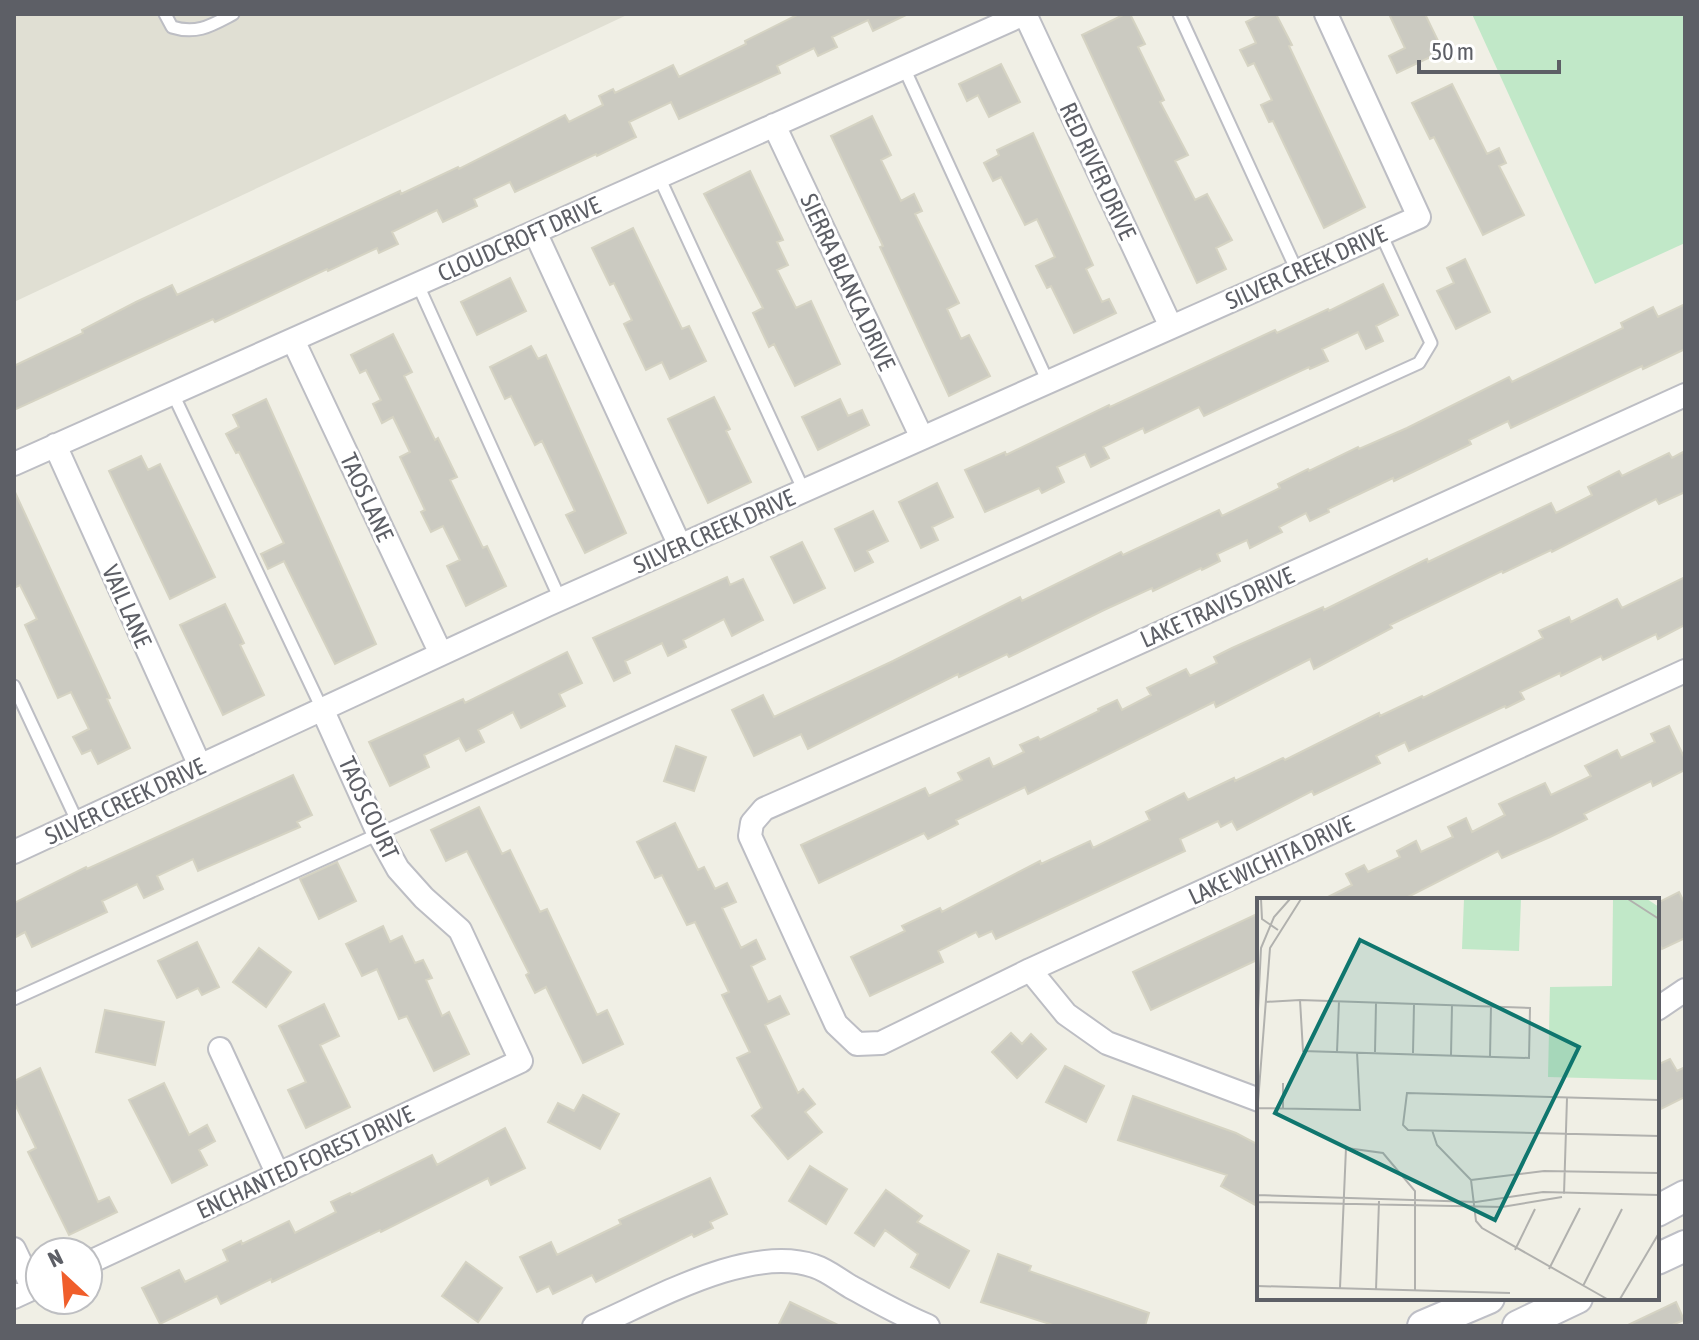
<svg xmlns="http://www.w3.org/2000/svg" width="1699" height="1340" font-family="'Asap Condensed',sans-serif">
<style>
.education{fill:#e0dfd3}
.green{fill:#c1e8c8}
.building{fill:#cbcac1;stroke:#d5d3c3;stroke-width:2}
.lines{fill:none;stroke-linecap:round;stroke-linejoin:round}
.service-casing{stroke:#bdbec4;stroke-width:15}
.minor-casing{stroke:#bdbec4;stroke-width:26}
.secondary-casing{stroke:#bebfc6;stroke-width:34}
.service{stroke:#fff;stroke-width:11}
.minor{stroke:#fff;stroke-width:22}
.secondary{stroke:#fff;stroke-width:30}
.labels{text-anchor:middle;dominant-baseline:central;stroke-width:6;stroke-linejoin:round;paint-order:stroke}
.street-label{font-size:24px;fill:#5d5f66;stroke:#fff}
.inset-road{fill:none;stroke:#b1b1ae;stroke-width:2}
.view{fill:#0f766e;fill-opacity:0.15;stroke:#0f766e;stroke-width:4}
.inset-edge{fill:none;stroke:#5d5f66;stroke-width:4}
</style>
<rect width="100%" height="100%" fill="#f0efe5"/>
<!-- education -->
<path class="education" d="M14 14H629L14 302Z"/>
<!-- green -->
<path class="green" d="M1472 14H1685V243L1595 284Z"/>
<!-- building -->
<path class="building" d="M799 14H908L873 31 868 20 832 37 837 47 818 56 814 48 777 66 780 73 679 119 671 102 629 122 636 137 597 156 596 154 515 192 510 182 474 199 477 206 443 222 437 210 392 232 398 244 379 253 377 248 328 271 327 269 215 322 213 319 14 410V366L83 333 82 330 136 302 172 285 177 295 400 191 401 194 458 167 459 169 565 115 569 122 603 105 599 96 613 89 615 93 673 65 679 77 746 44 745 41Z
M1125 14H1130L1145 44 1138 47 1164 100 1160 102 1188 155 1175 161 1195 200 1207 194 1232 240 1216 248 1226 269 1197 283 1082 35Z
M1262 14H1276L1292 45 1289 46 1365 207 1324 228 1273 121 1269 122 1261 105 1272 100 1254 63 1248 66 1240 50 1256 43 1246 22Z
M1389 14H1425L1443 51 1397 73 1389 56 1405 48Z
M1001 64 1020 102 989 117 978 95 967 101 959 84Z
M1452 84 1487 154 1499 148 1506 163 1499 166 1524 215 1483 235 1434 137 1430 139 1412 103Z
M872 116 891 155 881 160 901 201 914 194 922 211 915 214 959 303 947 309 961 339 969 335 990 376 949 396 880 247 883 246 831 136Z
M1033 133 1093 265 1086 269 1102 302 1109 299 1116 313 1074 333 1051 286 1047 288 1036 266 1055 257 1037 219 1025 225 1001 177 993 181 984 163 999 155 997 150Z
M750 171 783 240 777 242 788 265 777 270 796 308 811 301 840 364 795 386 774 344 769 347 753 313 763 308 704 194Z
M633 228 682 329 689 326 706 361 670 379 662 362 646 370 624 324 632 320 614 283 610 285 592 248Z
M1465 259 1490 312 1456 329 1437 291 1454 283 1447 268Z
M510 278 526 311 477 335 461 302Z
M1383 284 1398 315 1376 326 1383 341 1366 349 1358 332 1322 349 1328 361 1310 369 1309 367 1204 416 1199 407 1145 433 1143 428 1103 447 1109 458 1091 467 1085 454 1057 467 1064 482 1042 493 1039 488 985 512 965 470 1005 452 1006 455 1109 405 1110 407 1275 330 1277 333 1328 309 1329 311Z
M1685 304V349L1643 369 1642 366 1511 428 1508 421 1469 440 1471 444 1394 481 1393 478 1328 509 1329 512 1310 521 1306 513 1279 527 1282 532 1250 548 1247 540 1217 554 1220 561 1202 570 1201 568 1153 591 1152 588 1104 610 1009 657 1007 654 959 677 958 674 808 749 801 734 754 756 732 710 763 695 774 717 893 661 1020 597 1022 601 1121 552 1123 555 1219 510 1222 516 1280 488 1278 484 1308 469 1309 471 1358 447 1359 449 1407 428 1509 377 1512 382 1623 328 1621 323 1653 307 1658 317Z
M393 334 412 372 404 376 435 440 438 438 457 477 450 480 483 548 487 546 506 586 466 606 447 566 460 560 443 526 431 532 421 512 425 510 400 457 410 452 393 417 382 423 373 404 381 400 366 370 360 373 351 355Z
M531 346 538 359 546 355 626 533 585 553 566 515 575 511 542 441 535 445 511 396 505 399 490 367Z
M714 397 730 429 726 431 751 482 708 503 668 419Z
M266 399 376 644 335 664 284 561 268 569 261 554 284 543 239 452 236 453 226 434 239 427 233 415Z
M840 399 848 416 862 410 869 425 818 450 802 417Z
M1685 451V492L1659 504 1656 499 1552 552 1551 550 1503 573 1502 571 1390 625 1392 628 1314 669 1310 659 1216 707 1214 702 1028 794 1025 787 956 820 958 824 928 839 924 833 819 883 801 845 925 788 929 796 962 780 958 773 989 758 993 767 1024 752 1020 745 1038 737 1040 740 1099 711 1098 709 1117 700 1122 710 1151 695 1147 688 1186 669 1190 676 1217 663 1214 657 1232 648 1323 607 1324 610 1427 559 1428 562 1551 503 1556 513 1592 495 1588 487 1619 471 1622 476 1669 453 1672 458Z
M141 456 148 470 160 464 215 577 170 599 109 471Z
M937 483 953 517 932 527 938 540 921 548 899 502Z
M14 490 110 698 107 699 130 748 98 764 91 750 82 754 73 737 89 729 71 692 58 698 25 625 37 619 20 585 14 588Z
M873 511 888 541 867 551 873 562 855 571 835 529Z
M802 542 825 588 794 603 771 557Z
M727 577 730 585 743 579 763 620 732 636 724 619 683 640 686 647 668 656 662 643 625 661 630 673 614 681 593 638Z
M1685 577V625L1658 639 1656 634 1603 660 1601 656 1561 676 1560 673 1520 692 1524 699 1506 708 1505 706 1409 751 1405 742 1376 756 1380 763 1314 795 1312 791 1237 830 1232 821 1221 827 1218 821 1180 839 1185 851 996 939 992 931 979 937 976 932 938 951 943 962 870 996 851 957 905 931 902 926 940 908 942 912 1040 861 1041 864 1090 841 1093 848 1150 820 1146 812 1184 793 1188 800 1234 778 1235 781 1283 758 1285 760 1379 713 1380 716 1422 696 1423 698 1543 638 1539 631 1569 617 1571 622 1617 599 1622 608Z
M225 604 244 643 240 645 264 695 223 715 180 625Z
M567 652 582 683 559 694 565 706 521 728 513 712 478 730 484 742 466 751 459 738 424 755 429 767 390 786 369 742 463 699 465 703Z
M1669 726 1685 759V770L1653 786 1651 781 1584 814 1587 819 1550 837 1502 858 1498 851 1402 900H1322L1352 885 1346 874 1364 865 1368 872 1400 857 1397 851 1416 841 1421 852 1453 837 1448 827 1466 818 1472 832 1505 815 1499 804 1545 783 1551 795 1591 776 1585 766 1617 750 1621 758 1655 742 1651 734Z
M676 746 706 757 694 791 664 781Z
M293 775 312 815 297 822 300 827 198 871 193 859 157 876 163 889 144 898 137 884 102 901 107 912 32 947 25 932 14 938V903L86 867 87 869Z
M479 807 502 854 510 850 540 912 547 909 597 1015 607 1010 623 1044 583 1063 546 987 535 993 526 975 529 973 467 851 446 861 431 830Z
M675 823 698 870 704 867 715 889 727 883 736 902 722 908 741 948 756 940 765 959 751 966 768 1002 780 996 789 1014 765 1025 798 1093 803 1089 815 1104 805 1112 822 1132 788 1159 752 1116 762 1108 737 1058 750 1052 722 995 729 992 695 922 687 925 662 875 655 878 637 842Z
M337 862 356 901 319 919 300 879Z
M1679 892 1685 904V938L1662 949 1657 940V903Z
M1259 913V959L1151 1010 1133 972Z
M383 926 390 942 402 936 415 963 423 960 432 978 426 980 442 1016 449 1012 469 1054 434 1071 407 1016 399 1019 377 969 362 976 346 944Z
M197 942 219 987 202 995 198 988 177 998 158 961Z
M259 948 291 972 266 1007 233 982Z
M324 1004 339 1036 320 1045 350 1107 306 1128 288 1090 306 1082 279 1026Z
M105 1010 164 1022 155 1065 96 1052Z
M1011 1033 1022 1044 1031 1034 1046 1049 1017 1078 992 1052Z
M1670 1059 1677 1071 1685 1067V1097L1657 1111V1065Z
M1065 1066 1104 1086 1086 1122 1046 1102Z
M40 1068 98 1202 109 1197 117 1212 69 1235 28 1152 36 1148 14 1102V1081Z
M164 1083 189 1135 207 1125 215 1141 199 1150 207 1165 172 1183 129 1100Z
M583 1095 619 1114 600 1149 548 1122 558 1103 574 1111Z
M1133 1096 1236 1133 1259 1145V1207L1221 1186 1227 1175 1118 1140Z
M505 1128 525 1168 491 1185 488 1178 381 1232 380 1230 272 1282 271 1279 221 1304 217 1296 160 1324 142 1288 179 1270 185 1282 228 1261 223 1250 241 1241 242 1244 289 1221 295 1233 336 1212 331 1202 350 1193 351 1195 432 1155 437 1165Z
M810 1166 847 1189 826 1224 789 1201Z
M710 1178 727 1214 710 1222 713 1228 694 1237 692 1234 596 1282 592 1275 553 1294 549 1286 537 1292 520 1257 551 1242 557 1255 621 1224 619 1220Z
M886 1190 922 1216 917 1222 969 1251 949 1288 911 1267 918 1254 885 1230 874 1246 855 1233Z
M998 1254 1031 1266 1029 1271 1149 1313 1145 1326H1056L981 1302Z
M466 1262 502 1288 478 1322 442 1296Z
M790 1302 840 1326H778Z
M1676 1302 1684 1320 1670 1326H1626Z"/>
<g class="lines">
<!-- service casing -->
<g class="service-casing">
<path id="service" d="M165 14 172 27C197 35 212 25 233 14
M1179 14 1297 271
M904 68 1048 382
M659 177 804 491
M418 285 560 599
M173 394 323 711
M14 686 78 823
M14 999 1419 363 1431 343 1381 234"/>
</g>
<!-- minor casing -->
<g class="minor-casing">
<path id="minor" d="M1025 14 1171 327
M774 125 922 438
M535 232 680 546
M293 340 441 654
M1685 395 1021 696 764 809 752 823 750 836 836 1024 857 1044 881 1043 1030 970 1685 671
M55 445 200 766
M14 464 1024 14
M14 852 547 605 1419 217 1326 14
M1030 970 1066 1014 1107 1043 1259 1100
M1657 1009 1685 990
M220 1049 278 1175
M14 1249 33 1289
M88 1263 521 1061 460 930 424 898 398 869 379 835 323 711
M14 1297 40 1285
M594 1326C654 1300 749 1244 814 1266 827 1270 839 1280 851 1287 877 1301 901 1315 928 1326"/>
</g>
<!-- secondary casing -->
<g class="secondary-casing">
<path id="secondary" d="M1657 1211 1685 1196
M1657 1259 1685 1246
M1423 1326 1489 1298
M1518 1326 1577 1298"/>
</g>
<!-- service -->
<use href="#service" class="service"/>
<!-- minor -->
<use href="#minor" class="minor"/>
<!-- secondary -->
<use href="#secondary" class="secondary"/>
</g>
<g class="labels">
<!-- street labels -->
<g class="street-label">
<text transform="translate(1098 171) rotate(65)">RED RIVER DRIVE</text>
<text transform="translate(519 239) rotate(-24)">CLOUDCROFT DRIVE</text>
<text transform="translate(1306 267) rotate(-24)">SILVER CREEK DRIVE</text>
<text transform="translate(848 282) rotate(65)">SIERRA BLANCA DRIVE</text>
<text transform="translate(367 497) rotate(65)">TAOS LANE</text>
<text transform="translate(714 531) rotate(-24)">SILVER CREEK DRIVE</text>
<text transform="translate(127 606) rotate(66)">VAIL LANE</text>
<text transform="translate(1217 607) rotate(-24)">LAKE TRAVIS DRIVE</text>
<text transform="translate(125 801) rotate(-25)">SILVER CREEK DRIVE</text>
<text transform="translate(369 808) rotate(65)">TAOS COURT</text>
<text transform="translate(1271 860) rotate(-25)">LAKE WICHITA DRIVE</text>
<text transform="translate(305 1162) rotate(-25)">ENCHANTED FOREST DRIVE</text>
</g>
</g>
<!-- overview -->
<g transform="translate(1257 898)">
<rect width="402" height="402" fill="#f0efe5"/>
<path d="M207 1H264L262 53 205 51ZM356 1H390L402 9V182L291 179 293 89 355 88Z" fill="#c1e8c8"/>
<path class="inset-road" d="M4 1 5 21 21 32M371 1 402 21M8 104 43 102 273 110 272 160 46 153 43 102M0 132 4 50 17 19 33 1M80 154 82 103M118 154 119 105M156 155 157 106M194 157 195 107M233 158 234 108M402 202 150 195 146 227 151 232 402 238M1 210 103 212 100 154M26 211V185M0 217 13 50 44 1M175 232 180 247 214 282 219 323 225 330 350 401M0 271V368M214 282 287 273 402 275M307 296 310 200M0 297 219 304 286 294 402 297M0 304 245 309 305 299M258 352 278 311M292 371 323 310M0 388 253 395M326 388 365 311M83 390 89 250 126 255 158 293V393M119 392 122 303M363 401 402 335"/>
<path class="view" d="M103 42 322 149 238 322 18 215Z"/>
<rect width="402" height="402" class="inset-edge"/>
</g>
<!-- border -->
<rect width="1699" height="1340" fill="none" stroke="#5d5f66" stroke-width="32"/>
<!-- north arrow -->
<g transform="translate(64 1276) rotate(334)"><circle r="38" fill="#ffffff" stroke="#bebfc2" stroke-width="2"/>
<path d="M0-6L14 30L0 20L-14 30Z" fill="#f05e2b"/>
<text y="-12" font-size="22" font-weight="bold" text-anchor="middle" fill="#5d5f66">N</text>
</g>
<!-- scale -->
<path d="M1419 60v12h140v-12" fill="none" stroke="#5d5f66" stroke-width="4"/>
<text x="1431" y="60" font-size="24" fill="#5d5f66" stroke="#ffffff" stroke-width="6" paint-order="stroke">50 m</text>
</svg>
